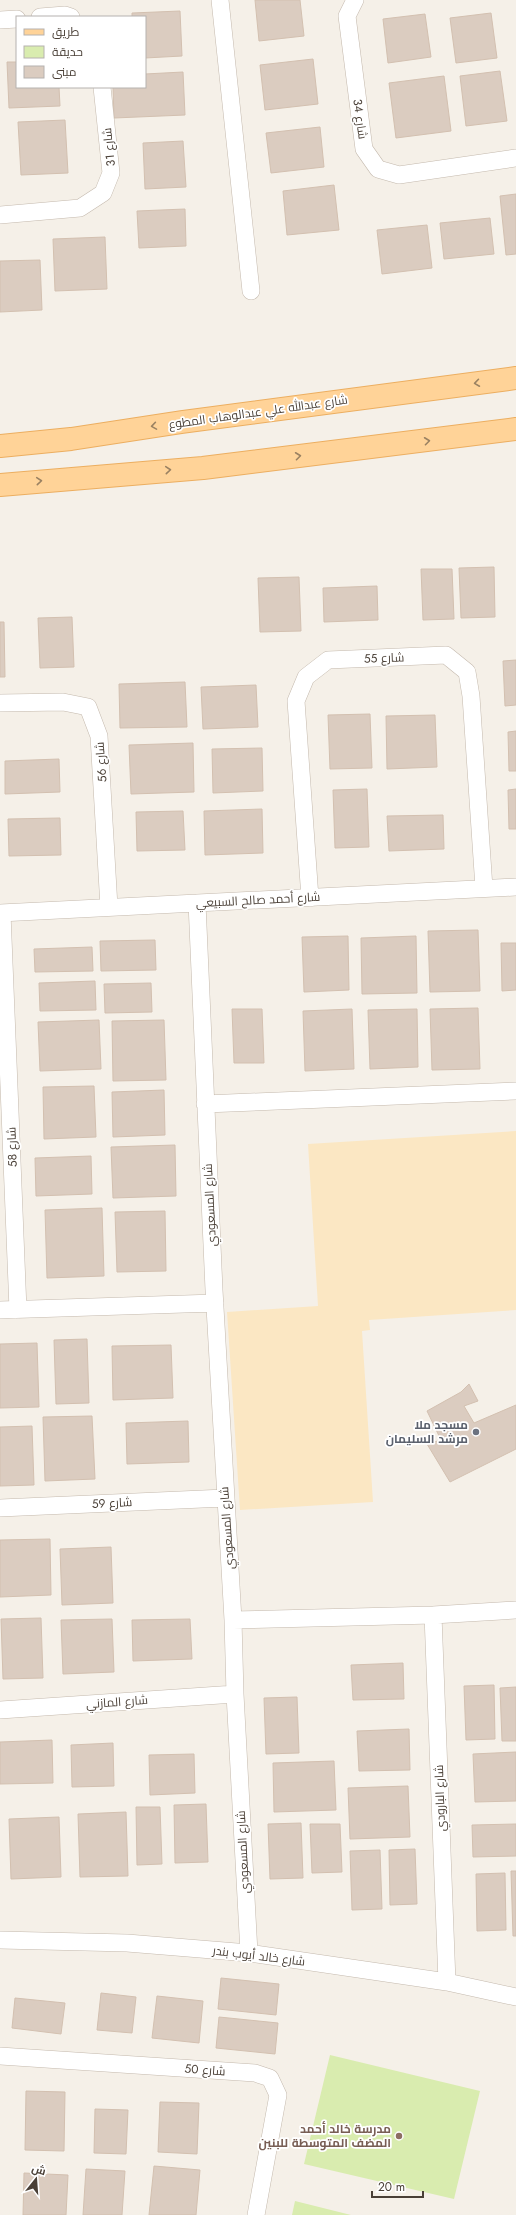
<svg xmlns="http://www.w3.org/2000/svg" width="516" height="2215" font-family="Jost,Cairo,sans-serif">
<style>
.green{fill:#d9ecaf}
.sand{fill:#fbe7c3}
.building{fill:#dbccc0;stroke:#d3c0b0}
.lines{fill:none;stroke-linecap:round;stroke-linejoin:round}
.street-casing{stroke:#c4b9ad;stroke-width:18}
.primary-casing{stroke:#ecae60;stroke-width:24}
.street{stroke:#fff;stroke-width:17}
.primary{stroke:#ffd398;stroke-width:22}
.oneway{stroke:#9b8262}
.worship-dot{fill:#6b7280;stroke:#fff;stroke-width:1.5}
.education-dot{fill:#8d6e63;stroke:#fff;stroke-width:1.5}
.labels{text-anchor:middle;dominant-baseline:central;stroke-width:3.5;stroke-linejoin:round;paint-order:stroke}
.street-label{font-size:12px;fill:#493f36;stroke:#fff}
.worship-label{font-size:12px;font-weight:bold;fill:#5b616d;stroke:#fff;text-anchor:end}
.education-label{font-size:12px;font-weight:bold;fill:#785e54;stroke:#fff;text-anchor:end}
</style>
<rect width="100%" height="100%" fill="#f5f0e8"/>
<!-- green -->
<path class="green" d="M330 2055 480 2091 454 2199 304 2164Z
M295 2201 351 2215H292Z"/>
<!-- sand -->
<path class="sand" d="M516 1131V1310L369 1320 370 1330 362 1331 373 1502 240 1510 227 1312 318 1306 308 1144Z"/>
<!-- building -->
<path class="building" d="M255 0H300L304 36 259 41Z
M180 11 182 56 145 58V17H132V13Z
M491 13 497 58 456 63 450 18Z
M425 14 431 57 388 63 383 19Z
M313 59 318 104 265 110 260 65Z
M7 62H17V87H59L60 106 9 108Z
M500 71 507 121 466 126 460 76Z
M183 72 185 115 114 118 113 87H145V74Z
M444 76 451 131 396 138 389 83Z
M65 120 68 173 21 175 18 122Z
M320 127 324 167 271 173 266 133Z
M183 141 186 187 145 189 143 143Z
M334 185 339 230 287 235 283 191Z
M516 194V254L506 255 500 196Z
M185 209 186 246 139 248 137 211Z
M490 218 494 254 444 259 440 223Z
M427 225 432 268 382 274 377 230Z
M105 237 107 289 55 291 53 239Z
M40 260 42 310 0 312V261Z
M494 567 495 617 461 618 459 568Z
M421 569H452L454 619 423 620Z
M299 577 301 631 260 632 258 578Z
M377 586 378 620 324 622 323 588Z
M72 617 74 667 40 668 38 618Z
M0 622H4L5 677H0Z
M516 660V705L505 706 503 661Z
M185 682 187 727 120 728 119 684Z
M256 685 258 727 203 729 201 687Z
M370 714 372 768 330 769 328 715Z
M435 715 437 767 387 769 386 716Z
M516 731V771H509L508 732Z
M193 743 194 792 131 794 129 745Z
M262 748 263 791 213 793 212 749Z
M59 759 60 792 5 794V761Z
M367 789 369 847 335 848 333 790Z
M516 789V829H509L508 790Z
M262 809 263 853 205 855 204 811Z
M183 811 185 850 137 851 136 812Z
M443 815 444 849 389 851 387 816Z
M60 818 61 855 9 856 8 819Z
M478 930 480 991 430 992 428 931Z
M348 936 349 990 304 992 302 937Z
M416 936 417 993 362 994 361 938Z
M155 940 156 970 101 971 100 941Z
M501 943H516V990L502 991Z
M92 947 93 971 35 972 34 949Z
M95 981 96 1010 40 1011 39 983Z
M151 983 152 1012 105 1013 104 984Z
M478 1008 480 1069 432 1070 430 1009Z
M232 1009H262L264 1063H234Z
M352 1009 354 1069 305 1071 303 1011Z
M417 1009 418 1067 370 1069 368 1010Z
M99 1020 101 1069 40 1071 38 1022Z
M164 1020 166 1080 113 1081 112 1021Z
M94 1086 96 1137 44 1139 43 1087Z
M164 1090 165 1135 113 1137 112 1092Z
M175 1145 176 1196 113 1198 111 1147Z
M91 1156 92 1194 36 1196 35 1158Z
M102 1208 104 1276 47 1278 45 1210Z
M165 1211 166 1271 117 1272 115 1212Z
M87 1339 89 1403 56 1404 54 1340Z
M37 1343 39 1407 0 1408V1344Z
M171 1345 173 1398 113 1400 112 1346Z
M469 1384 478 1401 464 1406 474 1423 516 1405V1449L450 1482 427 1444 441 1440 427 1411 461 1392Z
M92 1416 95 1479 45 1481 43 1417Z
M188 1421 189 1462 127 1464 126 1423Z
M32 1426 34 1485 0 1486V1427Z
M50 1539 51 1595 0 1597V1540Z
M111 1547 113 1603 62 1605 60 1549Z
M41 1618 43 1678 3 1679 1 1619Z
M112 1619 114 1672 63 1674 61 1620Z
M190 1619 192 1659 133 1661 132 1620Z
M403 1663 404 1699 353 1700 351 1665Z
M494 1685 495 1739 466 1740 464 1686Z
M516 1687V1741H502L500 1688Z
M297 1697 299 1753 266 1754 264 1698Z
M409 1729 410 1770 359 1771 357 1731Z
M52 1740 53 1783 0 1784V1742Z
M113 1743 114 1786 72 1787 71 1745Z
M516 1752V1801L475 1802 473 1754Z
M194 1754 195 1793 150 1795 149 1755Z
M334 1761 336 1810 274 1812 273 1763Z
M408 1786 410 1837 350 1839 348 1788Z
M206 1804 208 1862 175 1863 174 1805Z
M136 1807H160L162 1864 137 1865Z
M126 1812 128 1876 80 1877 78 1814Z
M59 1817 61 1877 11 1879 9 1819Z
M301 1823 303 1878 270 1879 268 1824Z
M310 1824H340L342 1872 312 1873Z
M516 1824V1856L473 1857 472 1825Z
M415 1849 417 1904 390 1905 389 1850Z
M380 1850 382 1909 352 1910 350 1851Z
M511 1871H516V1936H513Z
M505 1873 506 1930 477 1931 476 1874Z
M221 1978 279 1984 276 2015 218 2009Z
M101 1993 136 1997 132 2033 97 2030Z
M157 1996 203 2001 199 2043 152 2038Z
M15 1998 65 2003 61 2034 12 2028Z
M219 2017 278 2023 275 2054 216 2048Z
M26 2091 65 2092 64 2151 25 2150Z
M160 2102 199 2103 197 2154 158 2152Z
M95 2109 128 2110 126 2154 94 2153Z
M154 2166 200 2170 196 2215H149Z
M86 2169 125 2171 122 2215H83Z
M24 2173 68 2175 66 2215H23Z"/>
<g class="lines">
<!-- street casing -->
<g class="street-casing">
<path id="street" d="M220 0 251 291
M355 0 347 16 364 149 378 169 399 175 516 158
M40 17 65 15 71 17
M0 20 17 19
M0 215 80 208 103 193 111 173 102 87
M0 703 63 702 88 707 99 736 109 907
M310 898 296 701 306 677 328 660 446 655 467 672 471 696 484 888
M197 903 214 1290 233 1620 235 1694 249 1953
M0 913 516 887
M2 913 18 1310
M205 1104 516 1091
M0 1310 215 1303
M0 1508 225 1498
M433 1615 447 1982
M233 1620 433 1615 516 1610
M0 1710 235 1694
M0 1940 127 1943 249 1953 447 1982 516 1997
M0 2056 255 2073 270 2078 278 2095 256 2215"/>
</g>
<!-- primary casing -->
<g class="primary-casing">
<path id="primary" d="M0 446 71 439 182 422 516 378
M0 485 203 468 516 429"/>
</g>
<!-- street -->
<use href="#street" class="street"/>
<!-- primary -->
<use href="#primary" class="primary"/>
</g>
<!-- one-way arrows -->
<defs><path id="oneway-chevron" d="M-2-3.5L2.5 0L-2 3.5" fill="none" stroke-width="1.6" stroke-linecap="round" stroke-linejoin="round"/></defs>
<g class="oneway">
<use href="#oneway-chevron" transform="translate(477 383) rotate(172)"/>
<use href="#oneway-chevron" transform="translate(154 426) rotate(171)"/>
<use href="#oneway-chevron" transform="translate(427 441) rotate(-7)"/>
<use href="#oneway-chevron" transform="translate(298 456) rotate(-7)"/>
<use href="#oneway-chevron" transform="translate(168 470) rotate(-5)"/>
<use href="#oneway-chevron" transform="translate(39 481) rotate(-5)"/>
</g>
<!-- markers -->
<circle class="worship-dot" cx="476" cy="1432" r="4"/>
<circle class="education-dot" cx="399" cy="2136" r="4"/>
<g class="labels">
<!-- street labels -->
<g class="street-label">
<text transform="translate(360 119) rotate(82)">شارع 34</text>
<text transform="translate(109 147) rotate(-96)">شارع 31</text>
<text transform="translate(258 412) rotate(-8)">شارع عبدالله علي عبدالوهاب المطوع</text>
<text transform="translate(384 658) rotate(-2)">شارع 55</text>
<text transform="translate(101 762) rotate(-94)">شارع 56</text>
<text transform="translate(258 900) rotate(-3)">شارع أحمد صالح السبيعي</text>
<text transform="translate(12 1147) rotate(-92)">شارع 58</text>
<text transform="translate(210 1205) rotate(-93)">شارع المسعودي</text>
<text transform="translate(112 1503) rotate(-3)">شارع 59</text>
<text transform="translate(227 1528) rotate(-94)">شارع المسعودي</text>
<text transform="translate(117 1702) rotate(-4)">شارع المازني</text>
<text transform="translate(440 1798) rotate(-92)">شارع البارودي</text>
<text transform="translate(243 1852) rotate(-93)">شارع المسعودي</text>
<text transform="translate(259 1956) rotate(7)">شارع خالد أيوب بندر</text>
<text transform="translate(205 2070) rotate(4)">شارع 50</text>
</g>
<!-- worship labels -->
<g class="worship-label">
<text x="468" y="1425">مسجد ملا<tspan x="468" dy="14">مرشد السليمان</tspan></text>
</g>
<!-- education labels -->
<g class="education-label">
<text x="391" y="2129">مدرسة خالد أحمد<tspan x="391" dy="14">المضف المتوسطة للبنين</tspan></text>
</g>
</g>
<!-- legend -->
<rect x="16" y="16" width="130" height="72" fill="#ffffff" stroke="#b6b2af"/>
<rect x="24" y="29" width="20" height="6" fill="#ffd398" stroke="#b6b2af"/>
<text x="52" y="36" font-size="12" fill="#493f36">طريق</text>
<rect x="24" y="46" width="20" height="12" fill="#d9ecaf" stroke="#b6b2af"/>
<text x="52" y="56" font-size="12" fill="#493f36">حديقة</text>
<rect x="24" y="66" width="20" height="12" fill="#dbccc0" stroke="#b6b2af"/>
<text x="52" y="76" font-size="12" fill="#493f36">مبنى</text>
<!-- north arrow -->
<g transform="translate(36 2179) rotate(17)" stroke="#ffffff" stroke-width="3" paint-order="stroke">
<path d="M0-3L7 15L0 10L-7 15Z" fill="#493f36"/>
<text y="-6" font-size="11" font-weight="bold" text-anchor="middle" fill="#493f36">ش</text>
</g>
<!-- scale -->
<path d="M372 2191v6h51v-6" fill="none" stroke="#493f36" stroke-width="2"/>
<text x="378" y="2191" font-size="12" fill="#493f36" stroke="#ffffff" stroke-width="3" paint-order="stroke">20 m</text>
</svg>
